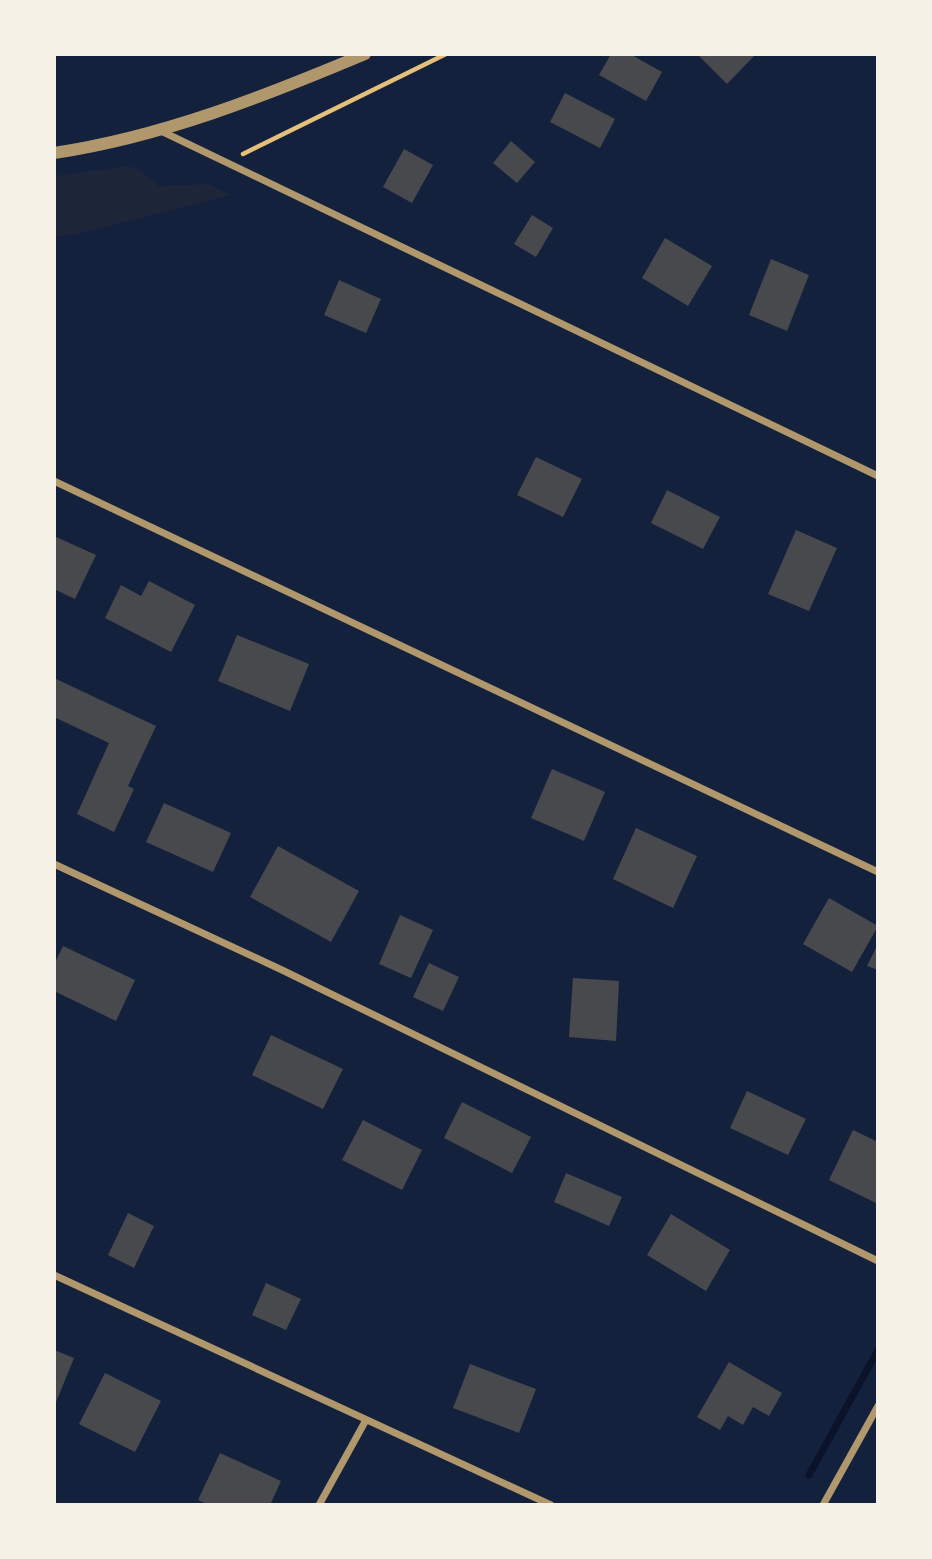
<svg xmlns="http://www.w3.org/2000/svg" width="932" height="1559" font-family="'DM Sans',sans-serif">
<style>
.green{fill:#1d2539}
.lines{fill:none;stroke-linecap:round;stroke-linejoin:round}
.stream{stroke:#0b132b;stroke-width:7}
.building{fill:#48494c}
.path{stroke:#e5c07b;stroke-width:4.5}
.minor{stroke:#b1986c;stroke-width:7}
.tertiary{stroke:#b1986c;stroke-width:12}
</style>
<rect width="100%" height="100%" fill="#14213d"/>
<!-- green -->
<path class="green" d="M128 166 140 170 159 186 209 184 232 195 77 234 54 237V176Z"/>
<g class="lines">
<!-- stream -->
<path class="stream" d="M809 1475 878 1350"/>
</g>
<!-- building -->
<path class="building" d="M611 54H630L662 72 646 101 599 75Z
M697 54H756L727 84Z
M565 93 615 119 600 148 550 122Z
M511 141 535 162 517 183 493 163Z
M404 149 433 165 412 203 383 187Z
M532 215 553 228 536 257 514 244Z
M665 238 712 266 688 306 642 278Z
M771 259 809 275 787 331 749 315Z
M339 280 381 299 366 333 324 315Z
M536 457 582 479 563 517 517 495Z
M667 490 720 517 703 549 651 523Z
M796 530 837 548 809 611 768 594Z
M54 536 96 555 75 599 54 589Z
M149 581 195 605 171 652 105 618 121 585 141 596Z
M237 635 309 664 290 711 218 681Z
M54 678 156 726 128 786 134 789 114 832 77 814 109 743 54 717Z
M552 769 605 792 584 841 531 818Z
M164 803 231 833 213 872 146 842Z
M636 828 697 856 673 908 613 879Z
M278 846 359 891 331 942 250 897Z
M829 898 878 926 852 972 803 944Z
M400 915 433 930 411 978 379 964Z
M878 944V970L867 966Z
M63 946 135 980 116 1021 54 991V965Z
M429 963 459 977 443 1011 413 997Z
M573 978 619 981 616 1041 569 1037Z
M271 1035 343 1069 323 1109 252 1075Z
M747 1091 806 1119 788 1155 730 1128Z
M462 1102 531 1137 512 1173 444 1138Z
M363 1120 422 1150 402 1190 342 1160Z
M853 1130 878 1142V1204L829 1180Z
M566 1173 622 1197 609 1226 554 1202Z
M128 1213 154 1226 134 1268 108 1255Z
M671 1214 730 1250 706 1291 647 1255Z
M266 1283 301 1299 286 1330 252 1315Z
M54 1350 74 1358 54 1407Z
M729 1362 782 1393 769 1416 753 1407 743 1425 728 1416 720 1430 697 1417Z
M470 1364 536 1389 519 1433 453 1408Z
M105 1373 161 1401 135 1452 79 1424Z
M220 1453 281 1481 270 1505H209L198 1500Z"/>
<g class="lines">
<!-- path -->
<path class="path" d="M243 154 446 54"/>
<!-- minor -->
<path class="minor" d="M159 130 878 476
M54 481 878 872
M54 864 282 970 878 1261
M54 1275 551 1505
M319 1505 366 1420
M823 1505 878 1406"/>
<!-- tertiary -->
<path class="tertiary" d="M54 153C162 137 265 96 365 54"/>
</g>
<!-- border -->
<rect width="932" height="1559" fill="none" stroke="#f6f1e7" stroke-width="112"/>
</svg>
